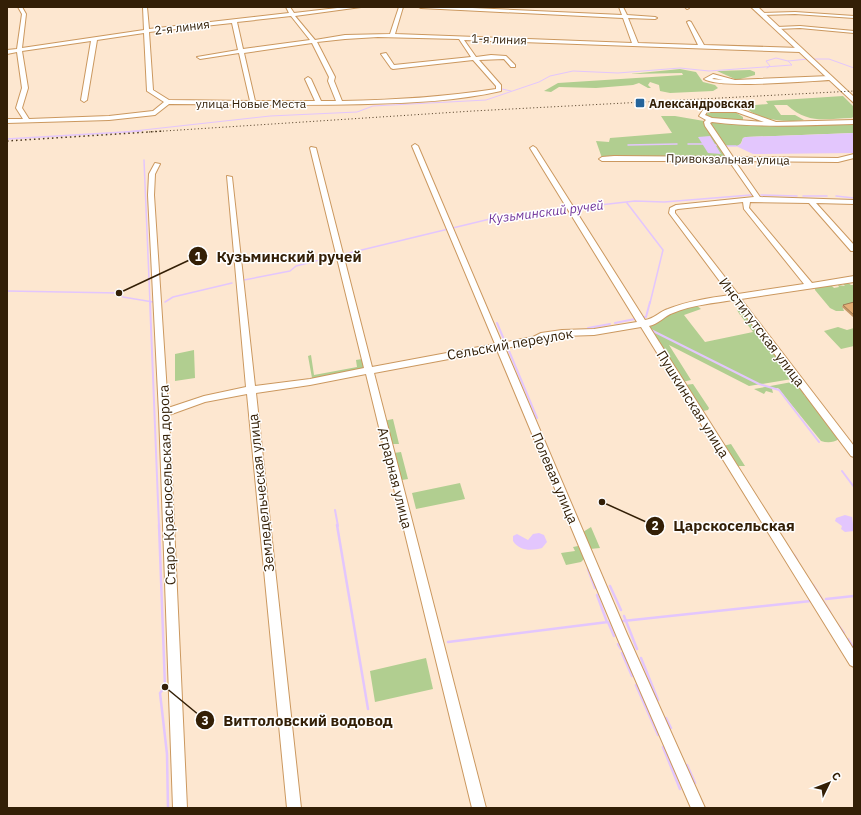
<svg xmlns="http://www.w3.org/2000/svg" width="861" height="815" font-family="'IBM Plex Sans',sans-serif">
<style>
.green{fill:#b1ce90}
.water{fill:#e3c6fd}
.lines{fill:none;stroke-linecap:round;stroke-linejoin:round}
.stream-far3{stroke:#e3c6fd;stroke-width:1}
.stream-far2{stroke:#e3c6fd;stroke-width:1.5}
.stream-far1{stroke:#e3c6fd;stroke-width:2}
.stream{stroke:#e3c6fd;stroke-width:2.5}
.minor-casing{stroke:#cb985f;stroke-width:2}
.secondary-casing{stroke:#cb985f;stroke-width:2}
.minor{fill:#fff;fill-rule:evenodd}
.secondary{fill:#fff;fill-rule:evenodd}
.rail-far1{stroke:#4c381f;stroke-width:1;stroke-dasharray:1 2.5;stroke-linecap:butt}
.rail{stroke:#4c381f;stroke-width:1.5;stroke-dasharray:1.5 3;stroke-linecap:butt}
.wall{fill:#c69867}
.building{fill:#e6b178;stroke:#a17c54}
.poi-dot{fill:#25649a;stroke:#fff;stroke-width:1.5}
.labels{text-anchor:middle;dominant-baseline:central;stroke-width:3;stroke-linejoin:round;paint-order:stroke}
.far-street-label{font-size:12px;fill:#331f06;stroke:#fff}
.far-poi-label{font-size:12px;font-weight:bold;fill:#331f06;stroke:#fff;text-anchor:start}
.far-water-label{font-size:13px;font-style:italic;fill:#70339a;stroke:#fff}
.street-label{font-size:14px;fill:#331f06;stroke:#fff}
.leader{fill:none;stroke:#331f06;stroke-width:1.5}
.callout-dot{fill:#331f06;stroke:#fff;stroke-width:1.5}
.mark-label{font-size:12px;text-anchor:middle;font-weight:bold;fill:#fff}
.callout-label{font-size:15px;text-anchor:middle;font-weight:bold;fill:#331f06;stroke:#fff;stroke-width:3;stroke-linejoin:round;paint-order:stroke}
</style>
<rect width="100%" height="100%" fill="#fde7d0"/>
<!-- green -->
<path class="green" d="M680 69 696 72 703 82 715 85 718 88 713 91 670 93 660 91 659 85 650 82 648 85 651 88H648L639 83 633 85 596 88 559 87 551 92 544 91 558 83 683 75 682 73 630 74Z
M750 70 755 72V75L737 80 717 71Z
M843 96 854 107V117L851 118C824 119 808 124 787 105H774L781 115H795L804 120C786 123 757 120 744 106L768 104 766 101Z
M710 112H735L743 117V120L725 122 706 117V114Z
M661 116H675L704 121 727 156 602 158 596 141 609 142 610 138 672 133Z
M710 122 793 124 854 123V133L746 137 743 138 741 143 738 146H725L709 125Z
M847 282 851 285H854V303L842 306 844 311H836L830 308 815 290V288L830 284 834 288 839 287 838 285 845 286 843 284Z
M696 305 701 309 684 315 705 342 753 332 741 316 745 315H740L737 310H742L792 379 749 386 669 345 691 380 682 382 647 327 666 315Z
M838 327 847 330 854 328V346L841 349 824 331Z
M194 350 195 378 175 381V354Z
M311 355 314 375 357 367 356 360 362 359 365 369 316 380 312 378 308 356Z
M792 382 798 384 799 388H801L806 394 804 395 806 397H808L823 417V420L826 419 839 439C833 443 827 443 821 441L778 388 772 389 773 393 766 391 764 394 754 389Z
M693 384 709 408 708 410 703 411 685 385Z
M393 419 399 444H389L383 421Z
M731 444 745 466H737L723 446Z
M401 452 408 479 402 480 394 453Z
M460 483 465 499 416 509 412 493Z
M591 527 600 548 590 549 583 532Z
M578 546 580 547 585 558 581 562 566 565 561 553 575 551 573 547Z
M426 658 433 689 375 702 370 671Z"/>
<!-- water -->
<path class="water" d="M854 133V153L753 154 736 146 741 144 743 138 746 137Z
M710 136 721 154 708 153 698 137Z
M845 515 852 517 854 531 845 532 841 529 842 526 835 521 836 518Z
M539 533 544 535 547 542 542 548C532 551 519 551 513 541V536L517 534 528 540 533 534Z"/>
<g class="lines">
<!-- stream-far3 -->
<path class="stream-far3" d="M812 59H829L854 68
M767 68 770 66 766 61 776 58 788 61
M502 89 511 91
M125 132 270 116 357 112 373 106 486 100 539 82 550 76 573 71 618 73 680 68 709 71 792 65 788 61 808 59"/>
<!-- stream-far2 -->
<path class="stream-far2" d="M7 139 141 131
M688 144H703
M628 145 677 144
M713 145H718
M725 146H736
M144 160 150 303
M761 195 797 196
M803 196H827
M836 196 854 198
M627 203 663 250 650 303
M573 208 635 201 664 202 751 195
M345 254 494 218 569 209
M244 280 290 271 296 266 335 256
M7 291 119 293 123 297 153 302
M165 302 173 297 232 283"/>
<!-- stream-far1 -->
<path class="stream-far1" d="M150 302 159 526
M642 317H646L650 302
M497 323 505 342
M615 323 635 319
M588 328 610 324
M651 330 759 384 779 390 819 442
M509 351 537 418
M842 471 854 487
M335 510 338 526"/>
<!-- stream -->
<path class="stream" d="M159 525 165 687 160 693 167 754 168 808
M337 525 368 709
M794 555 797 560
M588 569 595 588
M813 585 830 612
M610 586 621 610
M597 595 607 622
M826 599 854 596
M624 616 637 649
M623 621 811 601
M838 625 844 633
M848 639 854 649
M448 642 608 622 614 636
M618 644 621 649
M622 653 632 676
M641 658 658 700
M636 685 658 735
M666 718 671 728
M663 747 680 789
M687 765 695 783"/>
<!-- minor casing -->
<g class="minor-casing">
<path id="minor" d="M18 7H22L26 14 22 48 144 30 143 7H147L149 29 289 13 286 7H290L294 13 346 7H361L295 16 315 40 345 35 390 34 399 7H403L395 34 632 43 623 18 421 8 419 7H451L622 15 619 7H623L627 15 655 17 657 18 655 19 628 18 638 43 698 45 687 22 689 21 691 22 704 45 800 48 803 50 800 52 464 40 476 57 491 55 506 56 515 65V67H511L504 59 479 60 501 85V91C457 101 412 103 368 104 301 106 236 104 169 104L155 115 109 120 7 123V119H23L16 108 22 88 17 52 7 54V50L17 49 22 14ZM291 16 310 40 243 49 237 22ZM232 23 238 50 197 57 200 59 239 53 250 101 169 100 153 90 149 32ZM144 33 147 91 164 102 153 111 109 116 29 119 22 108 28 88 22 51 91 41 81 100 84 102 87 100 97 40ZM378 37 459 39 471 57 394 65 386 53 381 54 391 68 393 69 473 60 496 86V89C444 97 395 100 342 101L334 81 335 77 317 42 345 39ZM312 43 329 77 328 81 336 101H321L311 79 308 77 305 79 315 101H255L244 53Z
M685 7H689V8L687 9Z
M795 12 854 16V18L795 14 762 15 760 14 762 13Z
M800 26 854 31V33L800 28 777 29 775 28 777 27Z
M713 74 735 80 830 76 833 78 830 80C807 81 719 89 704 79ZM714 78 723 80 712 79Z
M708 108H737L776 122 854 120V124C807 125 759 128 712 122L710 123 733 157 838 158 854 154V158L838 162 735 161 760 197 854 200V204L816 203 854 245V251H851L809 203 750 202 749 208 812 283 854 276V282L741 299 854 446V457L851 456 734 300C714 303 692 305 673 313 664 316 659 324 649 326L854 650V667L850 665 641 327 594 335 562 336 543 339 535 343 505 348 627 634 705 808H691L619 642 497 350 374 373 486 808H472L366 374 310 385 256 393 301 808H287L247 394 205 402 169 415 187 808H173L159 413 148 195 149 174 155 163 160 164 155 174 154 195 168 408 204 396 246 387 227 176 232 177 255 386 310 379 364 368 310 148 311 147 316 148 372 367 495 344 412 146 415 144 418 146 502 343 533 337 541 333 562 330 594 329 637 322 530 148 533 146 536 148 645 320C654 319 659 312 668 309 688 301 709 298 730 295L669 213 670 208 676 205 754 197 729 161H602L599 159 602 157 614 156 726 157 705 126 704 122 706 120 699 116 703 110ZM707 112H736L764 122 712 118 705 115ZM743 202 744 209 804 284 738 294 675 213V210L678 209Z"/>
</g>
<!-- secondary casing -->
<g class="secondary-casing">
<path id="secondary" d="M751 7H758L854 97V103Z"/>
</g>
<!-- minor -->
<use href="#minor" class="minor"/>
<!-- secondary -->
<use href="#secondary" class="secondary"/>
<!-- rail-far1 -->
<path class="rail-far1" d="M149 132 473 111 854 91"/>
<!-- rail -->
<path class="rail" d="M7 141 164 131"/>
</g>
<!-- wall -->
<path class="wall" d="M854 302V318L842 307 843 305Z"/>
<!-- building -->
<path class="building" d="M854 302V315L843 305Z"/>
<!-- markers -->
<rect class="poi-dot" x="635" y="98" width="10" height="10" rx="2"/>
<g class="labels">
<!-- far-street labels -->
<g class="far-street-label">
<text transform="translate(182 27) rotate(-7)">2-я линия</text>
<text transform="translate(499 39) rotate(2)">1-я линия</text>
<text x="251" y="103">улица Новые Места</text>
<text transform="translate(728 159) rotate(1)">Привокзальная улица</text>
</g>
<!-- far-poi labels -->
<g class="far-poi-label">
<text x="649" y="103">Александровская</text>
</g>
<!-- far-water labels -->
<g class="far-water-label">
<text transform="translate(546 212) rotate(-7)">Кузьминский ручей</text>
</g>
<!-- street labels -->
<g class="street-label">
<text transform="translate(762 332) rotate(53)">Институтская улица</text>
<text transform="translate(510 344) rotate(-10)">Сельский переулок</text>
<text transform="translate(693 404) rotate(58)">Пушкинская улица</text>
<text transform="translate(395 478) rotate(76)">Аграрная улица</text>
<text transform="translate(555 478) rotate(67)">Полевая улица</text>
<text transform="translate(167 485) rotate(-92)">Старо-Красносельская дорога</text>
<text transform="translate(261 493) rotate(-96)">Земледельческая улица</text>
</g>
</g>
<!-- callouts -->
<path class="leader" d="M119 293L198 256M602 502L655 526M165 687L205 720"/>
<g class="callout-dot">
<circle cx="119" cy="293" r="4"/>
<circle cx="602" cy="502" r="4"/>
<circle cx="165" cy="687" r="4"/>
<circle cx="198" cy="256" r="10"/>
<circle cx="655" cy="526" r="10"/>
<circle cx="205" cy="720" r="10"/>
</g>
<g class="mark-label">
<text x="198" y="261">1</text>
<text x="655" y="530">2</text>
<text x="205" y="725">3</text>
</g>
<g class="callout-label">
<text x="289" y="262">Кузьминский ручей</text>
<text x="734" y="531">Царскосельская</text>
<text x="308" y="726">Виттоловский водовод</text>
</g>
<!-- border -->
<rect width="861" height="815" fill="none" stroke="#331f06" stroke-width="16"/>
<!-- north arrow -->
<g transform="translate(829 783) rotate(47)" stroke="#ffffff" stroke-width="3" paint-order="stroke">
<path d="M0-3L7 15L0 10L-7 15Z" fill="#331f06"/>
<text y="-6" font-size="11" font-weight="bold" text-anchor="middle" fill="#331f06">С</text>
</g>
</svg>
